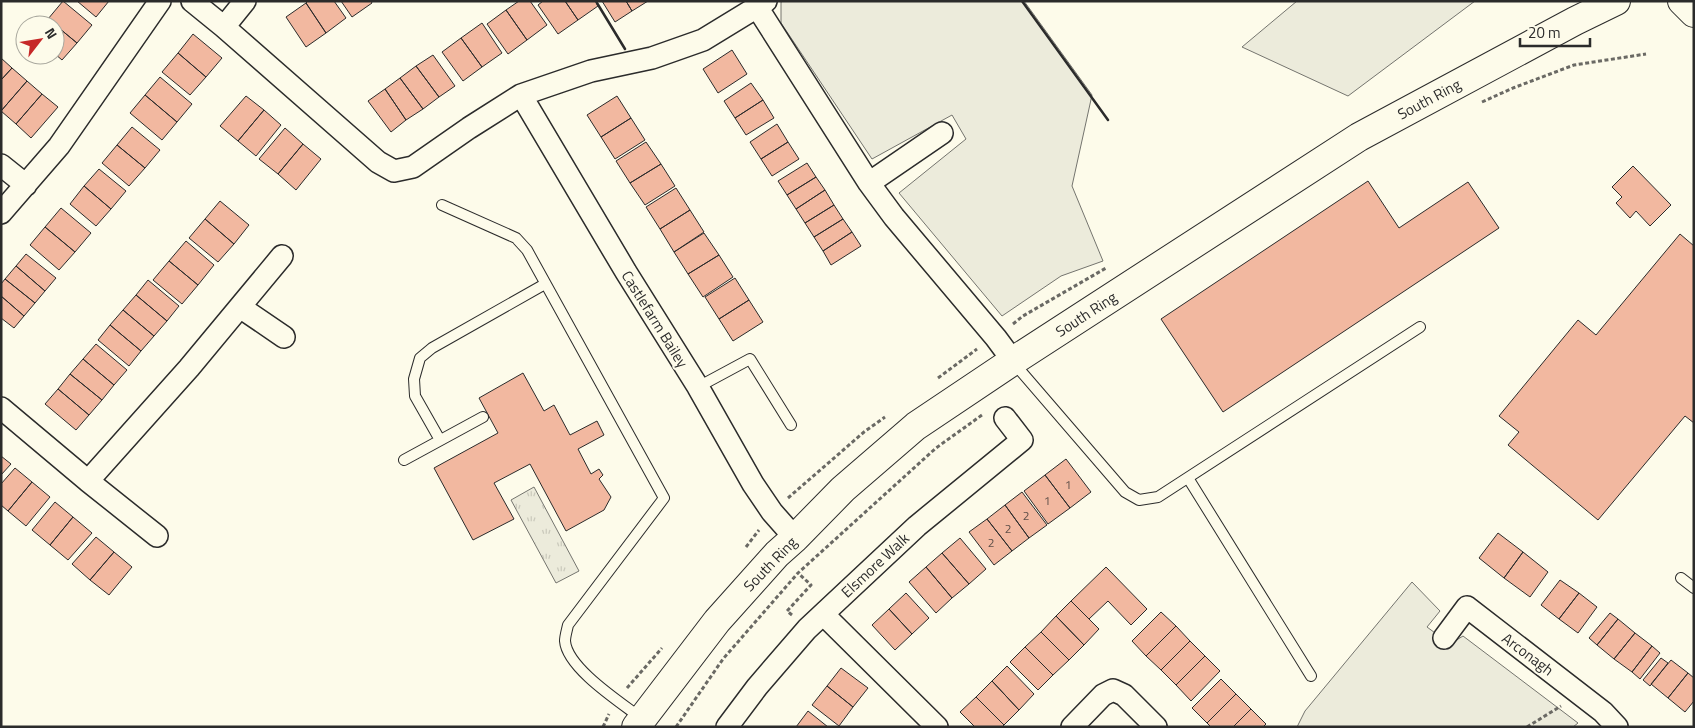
<svg xmlns="http://www.w3.org/2000/svg" width="1695" height="728" font-family="'Titillium Web',sans-serif">
<style>
.grass{fill:#ecebdb;stroke:#74746e}
.park{fill:url(#park-tufts);stroke:#74746e}
.building{fill:#f2b8a0;stroke:#2b2b2b}
.lines{fill:none;stroke-linecap:round;stroke-linejoin:round}
.service-casing{stroke:#2b2b2b;stroke-width:12}
.minor-casing{stroke:#2b2b2b;stroke-width:24}
.secondary-casing{stroke:#2b2b2b;stroke-width:30}
.path{stroke:#6a6964;stroke-width:3;stroke-dasharray:4 2.5;stroke-linecap:butt}
.service{stroke:#fdfbea;stroke-width:10}
.minor{stroke:#fdfbea;stroke-width:21}
.secondary{stroke:#fdfbea;stroke-width:28}
.wall{stroke:#2b2b2b;stroke-width:2.5}
.labels{text-anchor:middle;dominant-baseline:central;stroke-width:4;stroke-linejoin:round;paint-order:stroke}
.number-label{font-size:12px;fill:#5d4e48}
.street-label{font-size:15px;fill:#2b2b2b;stroke:#fdfbea}
</style>
<defs>
<pattern id="park-tufts" width="24" height="20" patternUnits="userSpaceOnUse" patternTransform="scale(1.25)"><rect width="24" height="20" fill="#ecebdb"/><path d="M3 7l-1-3M5 7V3M7 7l1-3M15 17l-1-3M17 17v-4M19 17l1-3" fill="none" stroke="#cbcabc"/></pattern>
</defs>
<rect width="100%" height="100%" fill="#fdfbea"/>
<!-- grass -->
<path class="grass" d="M783 1H1024L1092 95 1072 186 1103 261 1061 276 1002 316 899 193 966 139 952 115 872 159 781 23V2Z
M1297 1H1475L1348 96 1242 47Z
M1412 582 1440 611 1427 627 1450 644 1463 636 1578 723 1573 727H1297L1305 711Z"/>
<!-- park -->
<path class="park" d="M534 487 579 571 556 583 511 500Z"/>
<!-- building -->
<path class="building" d="M63 1 92 25 77 43 48 19Z
M77 1H109L96 17Z
M308 1H334L346 18 326 33 306 3Z
M341 1H371L372 3 352 17Z
M519 1H530L547 25 527 40 506 10Z
M543 1H565L578 20 558 34 538 5Z
M565 1H595L598 6 578 20Z
M602 1H626L632 11 615 22Z
M626 1H648L632 11Z
M306 3 326 33 306 47 286 17Z
M506 10 527 40 508 54 487 24Z
M48 19 77 43 62 60 55 54V25H43Z
M482 23 502 53 482 67 461 38Z
M193 34 222 58 206 77 178 53Z
M461 38 482 67 463 81 442 52Z
M732 50 747 74 718 93 703 69Z
M178 53 206 77 190 95 162 72Z
M433 55 455 86 439 97 416 66Z
M1 58 12 68 1 80Z
M416 66 439 97 423 109 400 78Z
M12 68 27 81 1 111V80Z
M160 77 192 104 177 122 145 95Z
M400 78 423 109 406 120 385 89Z
M27 81 42 94 16 124 1 111Z
M751 83 763 100 735 118 724 101Z
M385 89 406 120 391 132 368 101Z
M42 94 58 107 31 138 16 124Z
M145 95 177 122 162 140 130 113Z
M246 96 264 110 238 141 220 126Z
M617 96 631 118 601 137 587 115Z
M763 100 774 118 746 135 735 118Z
M264 110 281 125 256 156 238 141Z
M631 118 645 140 615 159 601 137Z
M777 124 788 142 761 159 750 142Z
M132 127 160 150 145 168 117 145Z
M285 128 303 144 278 174 259 159Z
M646 142 661 164 630 183 616 161Z
M788 142 799 159 772 176 761 159Z
M303 144 321 159 296 190 278 174Z
M117 145 145 168 129 186 102 163Z
M807 163 816 177 787 195 778 181Z
M661 164 675 186 645 205 630 183Z
M1633 166 1671 205 1650 226 1636 211 1630 218 1616 203 1622 197 1612 187Z
M99 169 126 191 111 209 84 186Z
M816 177 825 190 796 209 787 195Z
M1368 181 1399 228 1468 182 1499 228 1223 412 1161 319Z
M84 186 111 209 96 226 70 204Z
M676 188 690 210 660 229 646 207Z
M825 190 834 205 805 223 796 209Z
M220 201 249 225 234 244 205 219Z
M834 205 843 219 814 237 805 223Z
M61 208 91 233 75 252 45 227Z
M690 210 704 232 674 252 660 229Z
M205 219 234 244 218 262 189 238Z
M843 219 852 232 823 251 814 237Z
M45 227 75 252 59 270 30 245Z
M852 232 861 246 831 265 823 251Z
M704 233 719 255 688 274 674 252Z
M1680 234 1694 246V423L1685 416 1598 520 1508 445 1519 432 1499 416 1578 320 1596 335Z
M186 241 214 265 198 285 169 261Z
M26 254 56 278 45 291 16 266Z
M719 255 733 277 703 297 688 274Z
M169 261 198 285 182 304 153 280Z
M16 266 45 291 35 303 5 279Z
M735 278 749 300 719 319 705 297Z
M5 279 35 303 24 316 1 296V284Z
M148 280 179 306 167 321 136 295Z
M136 295 167 321 154 336 123 310Z
M1 296 24 316 14 328 1 318Z
M749 300 763 322 733 341 719 319Z
M123 310 154 336 141 351 110 325Z
M110 325 141 351 129 366 98 340Z
M96 344 127 370 114 385 83 359Z
M83 359 114 385 102 400 70 374Z
M523 373 544 411 554 405 570 435 597 421 604 435 578 449 591 474 599 469 603 475 599 479 611 497 604 510 566 531 530 464 494 483 514 519 473 540 434 468 498 433 479 398Z
M70 374 102 400 89 415 58 389Z
M58 389 89 415 76 430 45 404Z
M1 456 11 464 1 475Z
M1066 459 1091 492 1070 508 1045 475Z
M15 468 32 482 8 511 1 505V484Z
M1045 475 1070 508 1048 524 1024 491Z
M32 482 50 497 26 526 8 511Z
M1022 492 1047 525 1029 538 1005 505Z
M55 502 73 517 50 545 32 530Z
M1005 505 1029 538 1012 551 987 519Z
M73 517 92 533 68 560 50 545Z
M987 519 1012 551 994 565 969 532Z
M1498 533 1523 552 1504 578 1479 558Z
M96 537 114 552 90 580 72 564Z
M960 538 986 569 969 584 942 553Z
M114 552 132 567 109 595 90 580Z
M1523 552 1548 572 1530 597 1504 578Z
M942 553 969 584 952 598 926 567Z
M926 567 952 598 936 613 909 582Z
M1106 567 1147 609 1131 625 1108 601 1089 619 1071 601Z
M1560 580 1579 593 1559 619 1541 605Z
M906 593 929 618 912 634 889 609Z
M1579 593 1597 607 1578 633 1559 619Z
M1071 601 1099 629 1084 645 1056 616Z
M889 609 912 634 895 650 872 625Z
M1161 612 1176 626 1146 656 1132 641Z
M1610 613 1618 619 1597 645 1589 638Z
M1056 616 1084 645 1069 660 1041 632Z
M1618 619 1635 633 1614 659 1597 645Z
M1176 626 1190 641 1161 670 1146 656Z
M1041 632 1069 660 1053 675 1025 647Z
M1635 633 1652 646 1632 672 1614 659Z
M1190 641 1205 656 1176 685 1161 670Z
M1652 646 1660 653 1640 679 1632 672Z
M1025 647 1053 675 1038 690 1010 662Z
M1205 656 1220 671 1191 701 1176 685Z
M1661 658 1668 663 1650 686 1643 680Z
M1671 660 1688 673 1668 698 1651 684Z
M1007 666 1034 694 1019 710 992 681Z
M841 668 868 688 853 707 827 686Z
M1688 673 1694 678V701L1685 712 1668 698Z
M1221 679 1236 694 1207 723 1192 708Z
M992 681 1019 710 1004 725 976 697Z
M827 686 853 707 839 726 812 705Z
M1236 694 1251 709 1233 727H1211L1207 723Z
M976 697 1004 725 1002 727H975L960 712Z
M1251 709 1266 724 1263 727H1233Z
M808 711 828 727H796Z"/>
<g class="lines">
<!-- service casing -->
<g class="service-casing">
<path id="service" d="M442 205 516 238 527 250 664 498 568 625C567 630 565 636 565 641 567 668 620 702 641 718
M1013 362 1125 492 1139 500 1158 497 1420 327
M698 387 750 359 791 425
M440 440 415 396 414 379 420 358 432 348 545 284
M404 460 483 417
M1188 478 1311 676
M1681 578 1694 588"/>
</g>
<!-- minor casing -->
<g class="minor-casing">
<path id="minor" d="M192 1 224 27 378 162 394 171 413 167 469 128 521 95 591 71 652 58 703 40 757 7
M766 1 757 7 869 183 894 217 996 338 1013 361
M224 27 245 1
M521 95 626 272 698 387 753 484 772 512 795 538
M1 165 26 185
M869 183 942 133
M1 213 59 146 160 1
M240 307 284 337
M1 408 88 481 157 536
M88 481 189 368 282 256
M823 614 937 727
M1444 638 1467 607 1603 712 1617 727
M727 727 757 687 807 629 823 614 917 526 1022 440 1005 418
M1072 727 1103 695 1113 690 1124 695 1156 727"/>
</g>
<!-- secondary casing -->
<g class="secondary-casing">
<path id="secondary" d="M1682 1 1694 13
M636 727 717 621 777 554 795 538 843 489 916 426 1013 361 1359 137 1575 21 1616 1"/>
</g>
<!-- path -->
<path class="path" d="M1482 102 1513 88 1574 65 1646 54
M1013 324 1023 316 1106 268
M938 378 977 349
M788 498 864 432 885 417
M746 547 759 530
M792 615 787 611 811 585 797 572
M627 688 662 648
M603 727 609 714
M676 727 723 659 798 573 936 448 982 415
M1527 727 1561 706"/>
<!-- service -->
<use href="#service" class="service"/>
<!-- minor -->
<use href="#minor" class="minor"/>
<!-- secondary -->
<use href="#secondary" class="secondary"/>
<!-- wall -->
<path class="wall" d="M1022 1 1108 120
M597 3 625 49"/>
</g>
<g class="labels">
<!-- number labels -->
<g class="number-label">
<text x="1068" y="484">1</text>
<text x="1047" y="500">1</text>
<text x="1026" y="515">2</text>
<text x="1008" y="528">2</text>
<text x="991" y="542">2</text>
</g>
<!-- street labels -->
<g class="street-label">
<text transform="translate(1429 99) rotate(-28)">South Ring</text>
<text transform="translate(1086 314) rotate(-33)">South Ring</text>
<text transform="translate(655 319) rotate(58)">Castlefarm Bailey</text>
<text transform="translate(770 564) rotate(-46)">South Ring</text>
<text transform="translate(875 565) rotate(-43)">Elsmore Walk</text>
<text transform="translate(1528 654) rotate(37)">Arconagh</text>
</g>
</g>
<!-- border -->
<rect width="1695" height="728" fill="none" stroke="#2b2b2b" stroke-width="5"/>
<!-- north arrow -->
<g transform="translate(40 40) rotate(59)"><circle r="24" fill="#fdfbea" stroke="#a9a89e"/>
<path d="M0-4L9 19L0 12L-9 19Z" fill="#c62828"/>
<text y="-8" font-size="14" font-weight="bold" text-anchor="middle" fill="#2b2b2b">N</text>
</g>
<!-- scale -->
<path d="M1520 38v8h70v-8" fill="none" stroke="#2b2b2b" stroke-width="2.5"/>
<text x="1528" y="38" font-size="15" fill="#2b2b2b" stroke="#fdfbea" stroke-width="4" paint-order="stroke">20 m</text>
</svg>
